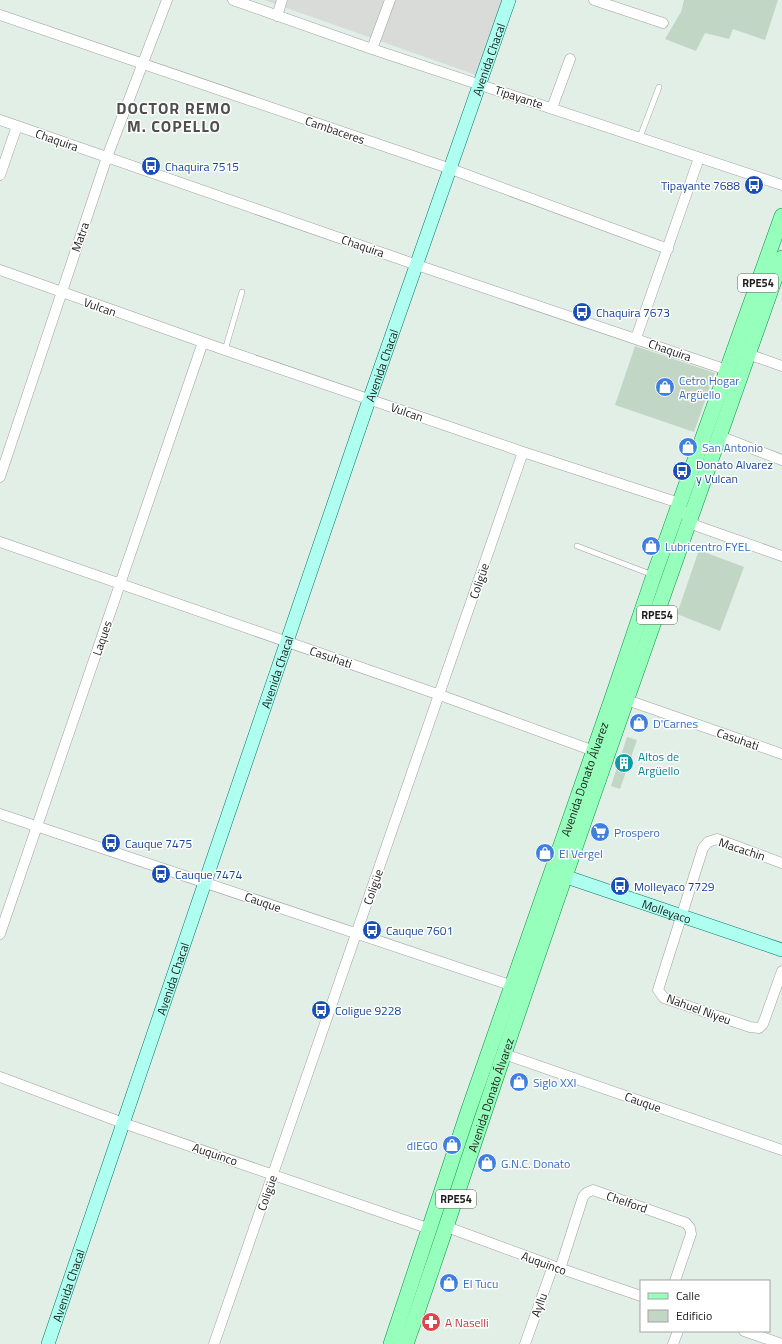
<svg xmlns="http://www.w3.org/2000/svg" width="782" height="1344" font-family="'Titillium Web',sans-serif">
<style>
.residential{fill:#d9dbd9}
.building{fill:#c1d6c5}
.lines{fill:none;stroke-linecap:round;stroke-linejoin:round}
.service-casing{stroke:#a0a0a0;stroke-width:6}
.minor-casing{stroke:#a0a0a0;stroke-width:11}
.secondary-casing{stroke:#00776a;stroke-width:14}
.primary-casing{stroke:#009543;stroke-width:16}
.service{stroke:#fff;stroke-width:5}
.minor{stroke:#fff;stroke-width:10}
.secondary{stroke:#affff1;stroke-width:13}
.primary{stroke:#96ffbb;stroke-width:15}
.labels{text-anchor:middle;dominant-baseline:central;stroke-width:3;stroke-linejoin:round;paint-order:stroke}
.shield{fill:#fff;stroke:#606060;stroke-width:1}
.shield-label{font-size:11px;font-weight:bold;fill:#1c1c1c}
.street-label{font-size:12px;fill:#1c1c1c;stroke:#fff}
.transit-label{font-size:12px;fill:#164399;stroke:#fff;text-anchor:start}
.shop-label{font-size:12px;fill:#366cbe;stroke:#fff;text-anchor:start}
.culture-label{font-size:12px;fill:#0d838f;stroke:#fff;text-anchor:start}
.health-label{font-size:12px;fill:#be3a42;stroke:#fff;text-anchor:start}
.district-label{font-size:16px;font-weight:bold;letter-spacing:1px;fill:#4f4f4f;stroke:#fff}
</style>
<rect width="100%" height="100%" fill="#e1efe7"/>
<!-- residential -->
<path class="residential" d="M264 0H502L476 75Z"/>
<!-- building -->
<path class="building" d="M684 0H778L765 40 733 29 729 39 705 33 696 51 665 39 681 12Z
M635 346 715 373 694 432 615 405Z
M699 550 744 567 720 631 677 614Z
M627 737 637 740 620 789 611 786Z"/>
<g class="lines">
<!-- service casing -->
<g class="service-casing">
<path id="service" d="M640 137 659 87
M225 350 242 292
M577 546 653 575"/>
</g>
<!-- minor casing -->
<g class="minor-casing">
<path id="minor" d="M233 0 372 49 782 185
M594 0 663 23
M0 15 451 169 668 249
M277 16 282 0
M372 49 390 0
M552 108 570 59
M0 120 417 265 727 370
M0 175 17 126
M0 270 225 350 523 452 673 501C683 507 687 519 697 526L782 556
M636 338 699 158
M742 352 782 366
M719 436 782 460
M0 477 107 157 167 0
M0 542 440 695 594 751
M627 700 782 754
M0 814 516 987
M782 863 717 839 708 842 703 848 658 990 664 998 750 1027 759 1028 763 1024 782 971
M0 934 203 342
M504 1054 782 1150
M0 1077 123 1123 430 1229
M447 1227 553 1266 641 1296
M560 1269 583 1197 586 1193 593 1190 686 1223 690 1228 691 1234 675 1281
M744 1331 782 1344
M214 1344 523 452
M525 1344 553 1266
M673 1344 678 1331"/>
</g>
<!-- secondary casing -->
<g class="secondary-casing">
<g id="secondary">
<path id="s1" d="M555 873 782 950"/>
<path id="s2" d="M48 1344 366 409 509 0"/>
</g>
</g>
<!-- primary casing -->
<g class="primary-casing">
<g id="primary">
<path id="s3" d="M391 1344 468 1112 613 696 654 575 782 216"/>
<path id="s4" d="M406 1344C440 1248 471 1150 504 1054 594 788 689 523 782 258"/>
</g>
</g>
<!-- service -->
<use href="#service" class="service"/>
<!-- minor -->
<use href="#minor" class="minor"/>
<!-- secondary -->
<use href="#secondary" class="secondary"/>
<!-- primary -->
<use href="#primary" class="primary"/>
</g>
<!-- icons -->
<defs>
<g id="bus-disc" transform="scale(1)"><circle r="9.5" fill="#1a4fb4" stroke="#fff"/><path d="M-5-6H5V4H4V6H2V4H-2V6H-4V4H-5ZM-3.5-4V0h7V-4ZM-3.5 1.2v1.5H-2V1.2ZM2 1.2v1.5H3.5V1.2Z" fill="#fff"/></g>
<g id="shop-disc" transform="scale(1)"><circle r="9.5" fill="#3f7fe0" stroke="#fff"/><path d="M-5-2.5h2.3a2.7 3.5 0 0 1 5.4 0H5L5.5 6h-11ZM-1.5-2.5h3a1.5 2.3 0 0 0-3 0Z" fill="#fff"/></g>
<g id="building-disc" transform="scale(1)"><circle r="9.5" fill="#0f9aa8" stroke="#fff"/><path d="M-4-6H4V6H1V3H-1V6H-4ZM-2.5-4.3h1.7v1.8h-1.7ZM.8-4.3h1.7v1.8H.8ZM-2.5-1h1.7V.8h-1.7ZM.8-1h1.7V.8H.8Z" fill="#fff"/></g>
<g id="supermarket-disc" transform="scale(1)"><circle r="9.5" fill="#3f7fe0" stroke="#fff"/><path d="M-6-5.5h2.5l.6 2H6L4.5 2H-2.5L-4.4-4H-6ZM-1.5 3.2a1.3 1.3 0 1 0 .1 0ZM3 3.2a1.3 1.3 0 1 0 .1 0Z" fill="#fff"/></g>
<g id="pharmacy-disc" transform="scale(1)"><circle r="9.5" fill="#e0444e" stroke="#fff"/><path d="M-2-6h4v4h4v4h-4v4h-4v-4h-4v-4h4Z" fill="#fff"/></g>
</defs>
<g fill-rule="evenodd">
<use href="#bus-disc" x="151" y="166"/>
<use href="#bus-disc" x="754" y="185"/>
<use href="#bus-disc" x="582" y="312"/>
<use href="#shop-disc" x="665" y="387"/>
<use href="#shop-disc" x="688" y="447"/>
<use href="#bus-disc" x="682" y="471"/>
<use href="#shop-disc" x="651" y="546"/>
<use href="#shop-disc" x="639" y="723"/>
<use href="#building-disc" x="624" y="763"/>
<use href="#supermarket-disc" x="600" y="832"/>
<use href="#bus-disc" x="111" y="843"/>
<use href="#shop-disc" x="545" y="853"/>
<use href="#bus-disc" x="161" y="874"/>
<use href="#bus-disc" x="620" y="886"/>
<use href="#bus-disc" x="372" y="930"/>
<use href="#bus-disc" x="321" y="1010"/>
<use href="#shop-disc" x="519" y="1082"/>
<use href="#shop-disc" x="452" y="1145"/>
<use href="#shop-disc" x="487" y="1163"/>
<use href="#shop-disc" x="449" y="1283"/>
<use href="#pharmacy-disc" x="431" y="1322"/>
</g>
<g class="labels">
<!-- shield labels -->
<g class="shield">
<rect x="738" y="274" width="40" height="18" rx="3"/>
<rect x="637" y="606" width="40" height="18" rx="3"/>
<rect x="436" y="1190" width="40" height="18" rx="3"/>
</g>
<g class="shield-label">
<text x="758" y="283">RPE54</text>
<text x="657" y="615">RPE54</text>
<text x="456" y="1199">RPE54</text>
</g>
<!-- street labels -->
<g class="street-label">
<text stroke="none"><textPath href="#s2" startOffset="1358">Avenida Chacal</textPath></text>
<text transform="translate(519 97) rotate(18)">Tipayante</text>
<text transform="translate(335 130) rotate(19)">Cambaceres</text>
<text transform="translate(57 140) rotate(19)">Chaquira</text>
<text transform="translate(80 237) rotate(-71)">Matra</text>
<text transform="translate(363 246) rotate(19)">Chaquira</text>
<text transform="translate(100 307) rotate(19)">Vulcan</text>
<text transform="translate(670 350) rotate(19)">Chaquira</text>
<text stroke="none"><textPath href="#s2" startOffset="1034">Avenida Chacal</textPath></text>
<text transform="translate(407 412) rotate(19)">Vulcan</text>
<text transform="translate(479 581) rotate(-71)">Coligüe</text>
<text transform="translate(102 638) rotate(-71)">Laques</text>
<text transform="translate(331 657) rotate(19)">Casuhati</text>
<text stroke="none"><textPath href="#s2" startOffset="710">Avenida Chacal</textPath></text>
<text transform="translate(738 739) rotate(19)">Casuhati</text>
<text stroke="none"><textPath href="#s3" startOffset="597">Avenida Donato Álvarez</textPath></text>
<text transform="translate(742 849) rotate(18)">Macachin</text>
<text transform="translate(373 887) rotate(-71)">Coligüe</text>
<text transform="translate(263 902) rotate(19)">Cauque</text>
<text stroke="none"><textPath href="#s1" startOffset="118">Molleyaco</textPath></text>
<text stroke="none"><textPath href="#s2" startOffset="386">Avenida Chacal</textPath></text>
<text transform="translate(699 1009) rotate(20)">Nahuel Niyeu</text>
<text stroke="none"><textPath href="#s4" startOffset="263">Avenida Donato Álvarez</textPath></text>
<text transform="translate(643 1102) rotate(19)">Cauque</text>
<text transform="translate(215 1154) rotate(19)">Auquinco</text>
<text transform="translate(267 1193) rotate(-71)">Coligüe</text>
<text transform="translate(627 1202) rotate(19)">Chelford</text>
<text transform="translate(544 1263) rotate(20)">Auquinco</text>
<text stroke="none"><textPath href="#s2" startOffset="62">Avenida Chacal</textPath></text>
<text transform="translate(539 1305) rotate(-70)">Ayllu</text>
</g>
<!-- transit labels -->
<g class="transit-label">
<text x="165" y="166">Chaquira 7515</text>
<text x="740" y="185" text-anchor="end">Tipayante 7688</text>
<text x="596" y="312">Chaquira 7673</text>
<text x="696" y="464">Donato Alvarez<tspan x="696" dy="14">y Vulcan</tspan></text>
<text x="125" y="843">Cauque 7475</text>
<text x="175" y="874">Cauque 7474</text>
<text x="634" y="886">Molleyaco 7729</text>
<text x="386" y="930">Cauque 7601</text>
<text x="335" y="1010">Coligue 9228</text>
</g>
<!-- shop labels -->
<g class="shop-label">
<text x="679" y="380">Cetro Hogar<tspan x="679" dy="14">Argüello</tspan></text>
<text x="702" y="447">San Antonio</text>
<text x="665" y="546">Lubricentro FYEL</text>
<text x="653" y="723">D'Carnes</text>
<text x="614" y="832">Prospero</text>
<text x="559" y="853">El Vergel</text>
<text x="533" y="1082">Siglo XXI</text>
<text x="438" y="1145" text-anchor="end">dIEGO</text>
<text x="501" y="1163">G.N.C. Donato</text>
<text x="463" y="1283">El Tucu</text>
</g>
<!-- culture labels -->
<g class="culture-label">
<text x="638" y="756">Altos de<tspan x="638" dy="14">Argüello</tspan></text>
</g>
<!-- health labels -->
<g class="health-label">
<text x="445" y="1322">A Naselli</text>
</g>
<!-- district labels -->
<g class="district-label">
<text x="174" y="108">DOCTOR REMO<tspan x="174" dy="18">M. COPELLO</tspan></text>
</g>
</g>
<!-- legend -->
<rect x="640" y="1280" width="130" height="52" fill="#ffffff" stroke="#a4a4a4"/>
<rect x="648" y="1293" width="20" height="6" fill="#96ffbb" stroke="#a4a4a4"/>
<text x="676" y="1300" font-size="12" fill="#1c1c1c">Calle</text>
<rect x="648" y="1310" width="20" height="12" fill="#c1d6c5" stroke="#a4a4a4"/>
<text x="676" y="1320" font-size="12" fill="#1c1c1c">Edificio</text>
</svg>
